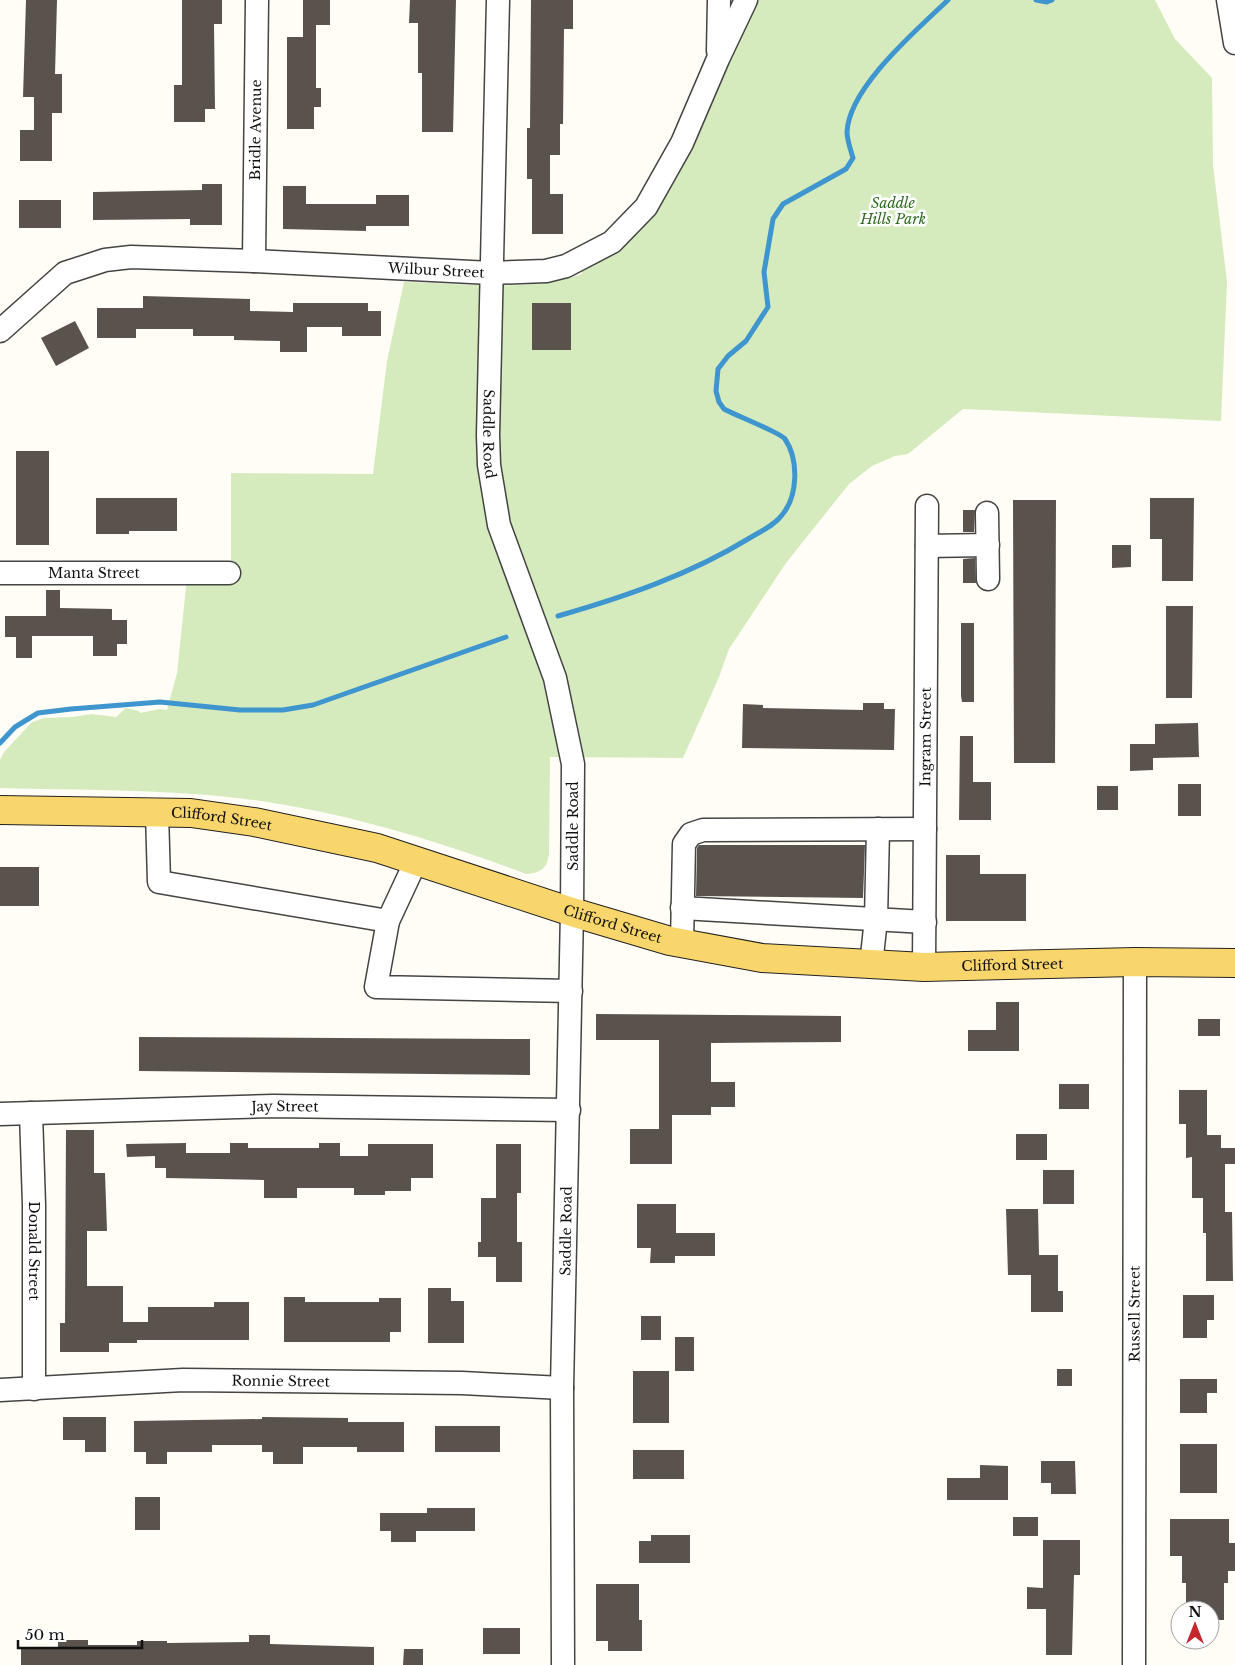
<svg xmlns="http://www.w3.org/2000/svg" width="1235" height="1665" font-family="'Libre Baskerville',serif">
<style>
.green{fill:#d5ebbd}
.lines{fill:none;stroke-linecap:round;stroke-linejoin:round}
.stream{stroke:#3f96cf;stroke-width:5}
.building{fill:#5a524d}
.minor-casing{stroke:#444;stroke-width:25}
.major-casing{stroke:#222;stroke-width:30}
.minor{stroke:#fff;stroke-width:22}
.major{stroke:#f9d66b;stroke-width:28}
.labels{text-anchor:middle;dominant-baseline:central;stroke-width:5;stroke-linejoin:round;paint-order:stroke}
.street-label{font-size:14px;fill:#111;stroke:#fff}
.park-label{font-size:14px;font-style:italic;fill:#2f6b1f;stroke:#fff}
</style>
<rect width="100%" height="100%" fill="#fffdf5"/>
<!-- green -->
<path class="green" d="M753 0H1155L1175 39 1212 78 1213 165 1227 282 1221 421 963 409 908 454 895 456 872 466 849 484 786 563 729 649 719 677 683 758 550 757 549 854C547 868 541 873 526 874 433 839 337 810 238 798 159 789 79 790 0 788V760L4 752 32 722 44 718 73 717 91 714 116 717 126 708 139 711 140 713 160 709 167 710 177 673 187 578 231 573V473L373 474 387 361 404 282C459 283 529 293 582 274L581 267 608 252Z"/>
<g class="lines">
<!-- stream -->
<path class="stream" d="M1036 0 1047 2 1052 0
M558 616C624 597 689 575 748 539 759 532 774 526 782 515 798 496 799 460 785 439 781 433 735 415 724 409L719 402 716 391 718 369 728 356 746 341 768 307 764 272 773 219 783 204 846 169 853 158C851 151 847 140 847 132 849 87 917 30 948 0
M0 743 15 727 38 713 71 709 160 702 240 710H283L313 705 506 637"/>
</g>
<!-- building -->
<path class="building" d="M26 0H57L55 74H62V113H52V161H20V130H34V97H23Z
M182 0H222V24H214L215 109H205V122H174V85H182Z
M303 0H330V25H316V88H321V107H314V129H287V37H303Z
M410 0H456L453 132H422V73H418V23H409Z
M531 0H573V29H564L563 124H560V155H550V194H563V234H532V179H527V128H530Z
M202 184H222V225H190V219L93 220V192L202 190Z
M283 186H306V204H376V195H409V226H366V231L283 229Z
M19 200H61V228H19Z
M143 296 250 299V311L293 312V303H368V311H381V336H342V327H307V352H280V341L234 340V336H193V329H136V338H97V308H143Z
M532 303H571V350H532Z
M75 321 89 348 56 366 41 338Z
M16 451H49V545H16Z
M96 498H177V531H129V534H96Z
M1150 498H1194L1193 581H1162V539H1150Z
M1013 500H1056L1055 763H1014Z
M963 510H975L974 532H963Z
M1112 545H1131V567L1112 568Z
M975 558 976 583H963V559Z
M46 590H60V608L112 609V620H127V644H117V656H93V636H32V658H16V637H5V616H46Z
M1166 606H1193L1192 698H1166Z
M961 623H974V702H962L961 696Z
M863 703H884V709H895L894 750 742 748 743 704 763 705V708L863 710Z
M1198 723 1199 757 1153 758V770L1130 771V744H1155V724Z
M960 736H973V782H991V820H959Z
M1178 784H1201V816H1178Z
M1097 786H1118V810H1097Z
M699 845H865L863 898 696 896 697 848Z
M946 855H980V874H1026V921H946Z
M0 867H39V906H0Z
M996 1002H1019V1051H968V1030H996Z
M596 1014 841 1016V1042L711 1043V1082H735V1107H711V1115H672V1164H630V1129H659V1040H596Z
M1198 1019H1220V1036H1198Z
M139 1037 530 1039V1075L139 1071Z
M1059 1084H1089V1109H1059Z
M1179 1090H1207V1135H1221V1148H1235V1164H1225V1212H1232L1233 1281H1206V1233H1203V1198H1192V1157L1186 1158V1124H1179Z
M66 1130H94V1173H105L107 1231H87V1286H123V1322H148V1307H214V1302H249V1340H137V1343H109V1352H60V1323H65Z
M1016 1134H1047V1160H1016Z
M186 1143V1153H230V1143H248V1148H319V1143H340V1156H368V1144H433V1178H411V1191H385V1195H354V1188H297V1198H264V1180L166 1178V1168H155V1156L127 1157 126 1144Z
M496 1144H521V1193H517V1242H522V1282H496V1257H478V1242H481V1198H496Z
M1043 1170H1074V1204H1043Z
M637 1204H676V1233H715V1256H675V1263H650L651 1248H637Z
M1006 1209H1038L1039 1255H1058V1291H1063V1312H1031V1275H1008Z
M428 1288H451V1301H464V1343H428Z
M1183 1295H1214V1320H1207V1338H1183Z
M284 1297H305V1302H379V1298H401V1332H390V1342H284Z
M641 1316H661V1340H641Z
M675 1337H694V1371H675Z
M1057 1369H1072V1386H1057Z
M633 1371H669V1423H633Z
M1180 1379H1217V1393H1207V1413H1180Z
M63 1417H106V1452H85V1440H63Z
M262 1417 348 1418V1422H404V1452H357V1447H303V1464H273V1452H262V1445H212V1452H167V1464H146V1452H134V1421L262 1419Z
M435 1426H500V1452H435Z
M1180 1444H1217V1493H1180Z
M633 1450H684V1479H633Z
M1041 1461H1075L1076 1494H1051V1483H1041Z
M980 1465 1008 1466V1500H947V1478H980Z
M135 1497H160V1530H135Z
M427 1508H475V1531H416V1542H391V1531H380V1513H427Z
M1013 1517H1038V1536H1013Z
M1170 1519H1229V1543H1235V1571H1228V1583H1224V1620H1210V1610H1186V1583H1182V1556H1170Z
M651 1535H690V1563H639V1541H651Z
M1043 1540H1080V1575H1074L1072 1655H1046V1609H1027V1587L1043 1588Z
M596 1584H639V1620H642V1651H608V1641H596Z
M483 1628H520V1654H483Z
M249 1635H270V1644L374 1647V1665H21V1648H58V1640H88V1645H137V1641H167V1643L249 1642Z
M404 1649H423V1665H403Z"/>
<g class="lines">
<!-- minor casing -->
<g class="minor-casing">
<g id="minor">
<path id="s1" d="M498 0 488 435 489 465 499 525 555 678 573 764 572 912 562 1388 563 1665"/>
<path d="M1228 0 1235 43"/>
<path d="M718 51 719 0"/>
<path id="s2" d="M254 261 257 0"/>
<path id="s3" d="M0 331 65 273 105 260 131 257 254 261 491 273 546 271 566 266 612 242 646 207 682 143 718 59 746 0"/>
<path d="M987 513 988 579"/>
<path d="M927 546 988 545"/>
<path id="s4" d="M0 573H229"/>
<path d="M157 813 159 882 388 921 376 987 571 991"/>
<path d="M682 908 925 922"/>
<path d="M388 921 416 861"/>
<path d="M682 943 684 844 691 834 703 830 925 829"/>
<path d="M871 965 876 919 878 829"/>
<path id="s5" d="M924 967 927 506"/>
<path id="s6" d="M31 1113 34 1205V1389"/>
<path id="s7" d="M0 1114 273 1106 569 1110"/>
<path id="s8" d="M0 1390 183 1380 462 1383 562 1388"/>
<path id="s9" d="M1134 1665 1135 962"/>
</g>
</g>
<!-- major casing -->
<g class="major-casing">
<g id="major">
<path id="s10" d="M0 810 191 813 254 822 377 848 572 912 670 941 762 958 924 967 1135 962 1235 963"/>
</g>
</g>
<!-- minor -->
<use href="#minor" class="minor"/>
<!-- major -->
<use href="#major" class="major"/>
</g>
<g class="labels">
<!-- street labels -->
<g class="street-label">
<text stroke="none"><textPath href="#s2" startOffset="131">Bridle Avenue</textPath></text>
<text stroke="none"><textPath href="#s3" startOffset="461">Wilbur Street</textPath></text>
<text stroke="none"><textPath href="#s1" startOffset="434">Saddle Road</textPath></text>
<text stroke="none"><textPath href="#s4" startOffset="94">Manta Street</textPath></text>
<text stroke="none"><textPath href="#s5" startOffset="230">Ingram Street</textPath></text>
<text stroke="none"><textPath href="#s10" startOffset="222">Clifford Street</textPath></text>
<text transform="translate(573 826) rotate(-90)">Saddle Road</text>
<text stroke="none"><textPath href="#s10" startOffset="628">Clifford Street</textPath></text>
<text stroke="none"><textPath href="#s10" startOffset="1032">Clifford Street</textPath></text>
<text stroke="none"><textPath href="#s7" startOffset="285">Jay Street</textPath></text>
<text transform="translate(566 1231) rotate(-89)">Saddle Road</text>
<text stroke="none"><textPath href="#s6" startOffset="138">Donald Street</textPath></text>
<text stroke="none"><textPath href="#s9" startOffset="351">Russell Street</textPath></text>
<text stroke="none"><textPath href="#s8" startOffset="281">Ronnie Street</textPath></text>
</g>
<!-- park labels -->
<g class="park-label">
<text x="893" y="203">Saddle<tspan x="893" dy="16">Hills Park</tspan></text>
</g>
</g>
<!-- north arrow -->
<g transform="translate(1195 1625)"><circle r="24" fill="#ffffff" stroke="#a0a0a0"/>
<path d="M0-4L9 19L0 12L-9 19Z" fill="#c4262e"/>
<text y="-8" font-size="14" font-weight="bold" text-anchor="middle" fill="#111111">N</text>
</g>
<!-- scale -->
<path d="M18 1640v8h124v-8" fill="none" stroke="#111111" stroke-width="2.5"/>
<text x="25" y="1640" font-size="15" fill="#111111" stroke="#ffffff" stroke-width="4" paint-order="stroke">50 m</text>
</svg>
